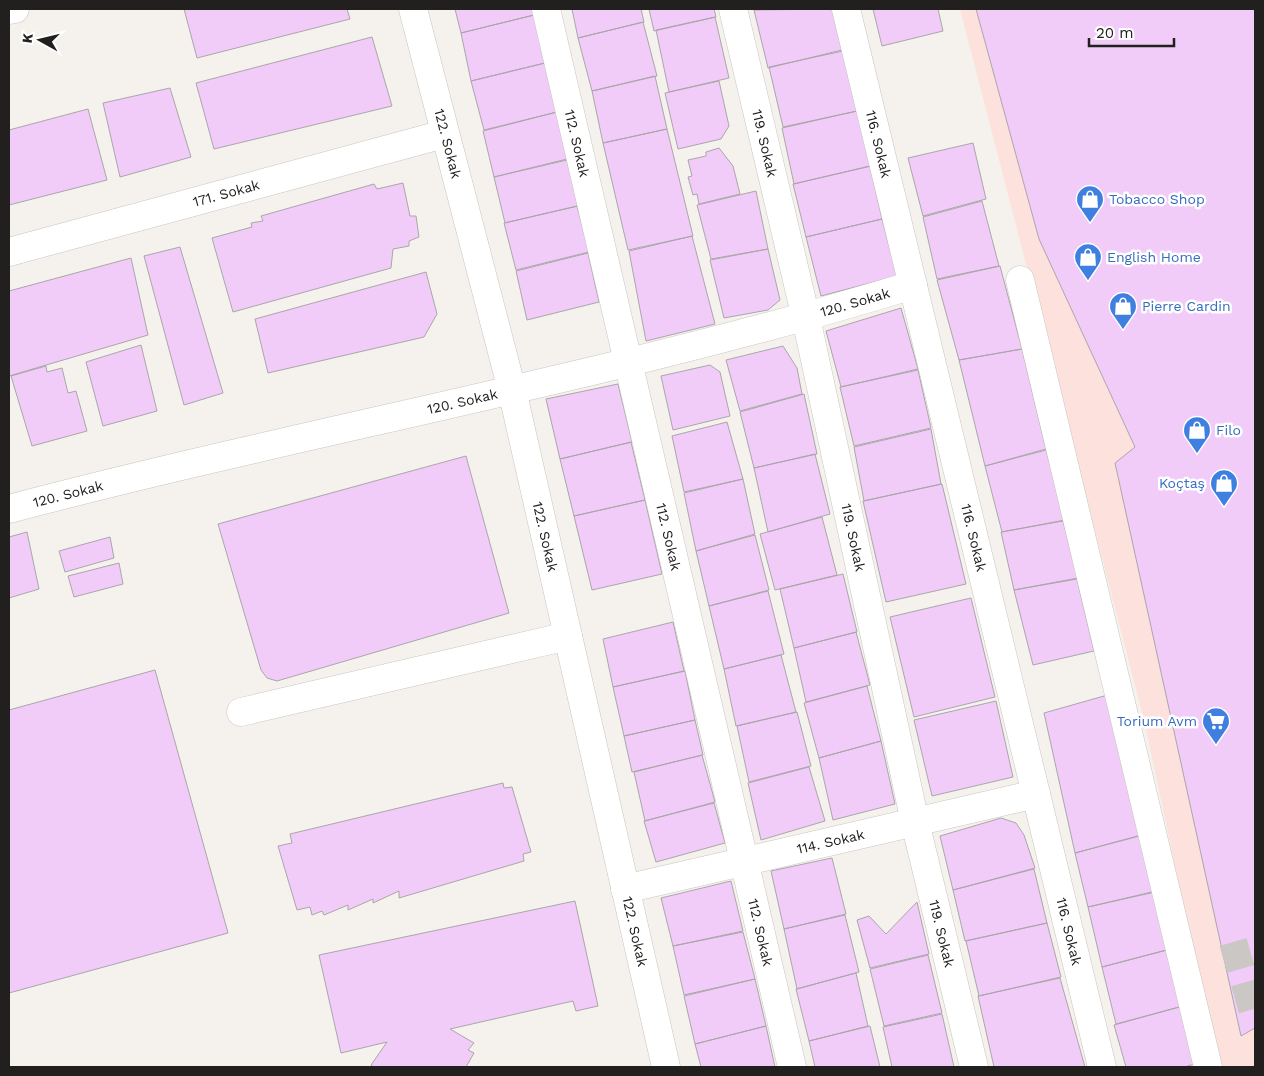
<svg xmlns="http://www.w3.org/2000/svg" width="1264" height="1076" font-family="'Work Sans',sans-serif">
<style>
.commercial{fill:#fce1dd}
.building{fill:#f1ccf8;stroke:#aaa6aa}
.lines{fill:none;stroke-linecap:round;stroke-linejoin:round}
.minor-tunnel{stroke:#cbc7c4;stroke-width:28;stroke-dasharray:28 14;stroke-linecap:butt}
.minor-casing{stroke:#c9c5c1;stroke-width:29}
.minor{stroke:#fff;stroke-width:28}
.labels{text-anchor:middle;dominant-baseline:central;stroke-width:5;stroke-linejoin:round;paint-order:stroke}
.street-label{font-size:14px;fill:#21201e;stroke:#fff}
.shop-label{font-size:14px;fill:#366cbe;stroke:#fff;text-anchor:start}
</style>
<rect width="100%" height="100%" fill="#f5f1ed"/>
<!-- commercial -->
<path class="commercial" d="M960 9H1255V1067H1218L1144 720Z"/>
<!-- building -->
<path class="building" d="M184 9H347L350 19 197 58Z
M455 9H532L534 15 461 33Z
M572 9H641L644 22 578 38Z
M649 9H714L716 17 654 31Z
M832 9 842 50 768 68 754 10Z
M873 9H938L943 31 882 46Z
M976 9H1255V1028L1241 1036 1115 463 1135 447 1039 239Z
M534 15 545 63 471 81 461 33Z
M715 17 729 78 669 92 656 30Z
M643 22 657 76 592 91 578 38Z
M372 37 392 106 214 149 196 83Z
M843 51 857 111 783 127 769 67Z
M545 63 557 112 484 130 471 81Z
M655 76 667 129 603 143 592 91Z
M719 81 729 126 721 139 678 149 665 93Z
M170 88 191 157 120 177 103 103Z
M88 109 107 180 9 205V130Z
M857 111 871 166 794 184 782 128Z
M557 112 567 159 494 177 483 131Z
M667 129 693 236 628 250 603 143Z
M973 143 986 199 923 216 908 158Z
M719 148 733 166 740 194 699 204 697 194 693 195 688 177 692 176 688 160 706 156V152Z
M567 160 578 206 505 223 494 177Z
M870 166 882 219 806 237 793 184Z
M403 183 410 216H416L419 237 409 241V246L393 249 391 268 233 312 212 238 252 227 251 223 263 221 261 216 374 184 377 189Z
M756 191 768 249 711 259 697 205Z
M982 201 999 266 937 279 923 217Z
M577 206 589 252 516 270 504 223Z
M882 219 897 276 821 296 806 237Z
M692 236 715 324 646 341 629 251Z
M180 247 223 393 184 405 144 256Z
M768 249 780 300 768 310 724 318 710 260Z
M588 253 599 302 527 320 516 271Z
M131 258 148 335 9 376V291Z
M1000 266 1022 349 959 360 937 280Z
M426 272 437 314 424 337 268 373 255 319Z
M901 308 918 369 841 387 826 331Z
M141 345 157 411 103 426 86 362Z
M783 346 797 368 802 394 740 411 726 360Z
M1022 349 1046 449 985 466 959 360Z
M710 365 720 372 730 416 673 430 661 376Z
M46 366 47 372 62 368 68 393 76 391 87 431 32 446 11 376Z
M918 370 931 428 854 446 840 387Z
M618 384 632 442 560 459 546 399Z
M804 394 817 454 754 468 740 412Z
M727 422 743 479 684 492 672 436Z
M931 429 941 484 864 501 854 447Z
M631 442 645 500 574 516 560 459Z
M1046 450 1065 520 1002 532 985 466Z
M815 454 830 514 768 532 754 468Z
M466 456 509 613 277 681 267 678 261 670 218 524Z
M743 479 755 534 696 551 684 493Z
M942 484 966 584 886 602 863 501Z
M645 500 662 574 592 590 574 516Z
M822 517 837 575 775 590 760 534Z
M1063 521 1078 578 1014 590 1001 532Z
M27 532 39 589 9 598V537Z
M755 535 769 590 709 606 696 551Z
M110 537 114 558 65 572 59 551Z
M119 563 123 584 74 597 68 576Z
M843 574 857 632 794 648 780 589Z
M1077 579 1094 651 1033 665 1014 590Z
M768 591 784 654 724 669 709 606Z
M971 598 995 697 914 717 890 617Z
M673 622 684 671 613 687 603 639Z
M856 632 870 685 806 702 794 648Z
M781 655 796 712 736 726 724 669Z
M155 670 228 933 9 993V710Z
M685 671 695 720 624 736 613 687Z
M867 686 881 741 819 758 804 703Z
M1111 694 1145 834 1075 853 1044 713Z
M996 701 1013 777 932 796 914 720Z
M797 712 811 766 749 782 737 726Z
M695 720 703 755 632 772 624 736Z
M881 741 895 804 833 820 819 758Z
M702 755 715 802 645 821 634 772Z
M809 767 825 821 761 840 748 783Z
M503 783 504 788 512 787 531 852 523 854 524 861 399 898V891L373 903V899L348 910V905L324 915 322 911 312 915 310 907 297 910 278 846 292 843 290 834Z
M714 803 725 843 656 862 644 821Z
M1001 818 1016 823 1024 835 1035 868 953 890 940 836Z
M1143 835 1156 891 1088 907 1075 853Z
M832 858 846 914 784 929 771 871Z
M1034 869 1047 923 965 941 953 890Z
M731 881 743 931 673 946 661 898Z
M1155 892 1171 949 1102 967 1088 907Z
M575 901 598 1006 576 1011 573 1001 450 1029 474 1043 468 1050 474 1053 466 1067H374L371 1065 387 1042 341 1053 319 955Z
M917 902 929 954 870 968 857 920 869 916 886 934Z
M845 915 859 972 797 989 784 929Z
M1047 923 1061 977 979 996 966 941Z
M743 932 755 979 684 995 673 946Z
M1170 949 1183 1006 1116 1024 1102 967Z
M928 955 942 1013 884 1026 870 969Z
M856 973 868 1026 809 1041 796 989Z
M1060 978 1085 1067H994L978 996Z
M755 979 766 1026 695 1044 684 996Z
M1183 1006 1195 1064 1184 1067H1126L1114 1025Z
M942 1014 954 1067H892L883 1027Z
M766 1026 775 1067H701L695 1044Z
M870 1026 880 1067H815L809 1041Z"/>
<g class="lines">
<!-- minor-tunnel -->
<path class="minor-tunnel" d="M1233 942 1255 1018"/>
<!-- minor casing -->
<g class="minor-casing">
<g id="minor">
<path id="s1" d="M413 9 512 390 666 1067"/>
<path id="s2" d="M546 9 792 1067"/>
<path id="s3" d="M733 9 806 318 915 822 974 1067"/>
<path id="s4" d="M846 9 1102 1067"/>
<path d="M9 10 15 9"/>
<path id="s5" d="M9 252 444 134"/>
<path d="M1020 280 1208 1067"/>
<path id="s6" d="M9 509C309 430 616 376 913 285"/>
<path d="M241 712 568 636"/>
<path id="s7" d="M625 889 1036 794"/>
</g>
</g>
<!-- minor -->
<use href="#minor" class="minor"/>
</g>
<!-- icons -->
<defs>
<g id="shop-pin" transform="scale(1.4375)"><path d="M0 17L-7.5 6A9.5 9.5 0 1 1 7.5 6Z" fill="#3f7fe0" stroke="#fff"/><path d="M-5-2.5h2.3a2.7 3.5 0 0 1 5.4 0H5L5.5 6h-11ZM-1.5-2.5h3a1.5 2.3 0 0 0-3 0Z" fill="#fff"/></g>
<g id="supermarket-pin" transform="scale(1.4375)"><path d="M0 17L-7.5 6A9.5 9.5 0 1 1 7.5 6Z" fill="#3f7fe0" stroke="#fff"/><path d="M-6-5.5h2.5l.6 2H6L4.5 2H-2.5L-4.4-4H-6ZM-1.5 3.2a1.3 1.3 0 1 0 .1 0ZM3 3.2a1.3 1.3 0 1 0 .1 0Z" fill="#fff"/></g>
</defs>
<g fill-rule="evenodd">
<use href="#shop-pin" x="1090" y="199"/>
<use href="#shop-pin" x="1088" y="257"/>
<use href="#shop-pin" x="1123" y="306"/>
<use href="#shop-pin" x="1197" y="430"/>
<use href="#shop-pin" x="1224" y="483"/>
<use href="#supermarket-pin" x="1216" y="721"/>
</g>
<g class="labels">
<!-- street labels -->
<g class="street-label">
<text stroke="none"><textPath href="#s3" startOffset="138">119. Sokak</textPath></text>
<text stroke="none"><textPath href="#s1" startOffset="139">122. Sokak</textPath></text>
<text stroke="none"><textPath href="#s2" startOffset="138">112. Sokak</textPath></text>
<text stroke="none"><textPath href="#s4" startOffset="139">116. Sokak</textPath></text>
<text stroke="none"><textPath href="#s5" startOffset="225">171. Sokak</textPath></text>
<text stroke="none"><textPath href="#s6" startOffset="871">120. Sokak</textPath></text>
<text stroke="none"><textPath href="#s6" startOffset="466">120. Sokak</textPath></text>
<text stroke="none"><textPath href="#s6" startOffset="61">120. Sokak</textPath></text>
<text stroke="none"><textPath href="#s1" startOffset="544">122. Sokak</textPath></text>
<text stroke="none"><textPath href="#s2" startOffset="542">112. Sokak</textPath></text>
<text stroke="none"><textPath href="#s3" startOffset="542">119. Sokak</textPath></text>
<text stroke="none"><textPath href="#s4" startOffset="544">116. Sokak</textPath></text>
<text stroke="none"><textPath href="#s7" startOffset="211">114. Sokak</textPath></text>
<text stroke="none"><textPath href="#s1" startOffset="949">122. Sokak</textPath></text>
<text stroke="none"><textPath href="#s4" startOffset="949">116. Sokak</textPath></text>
<text stroke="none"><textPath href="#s2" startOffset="948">112. Sokak</textPath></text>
<text stroke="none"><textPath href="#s3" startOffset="948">119. Sokak</textPath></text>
</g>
<!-- shop labels -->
<g class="shop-label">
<text x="1109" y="199">Tobacco Shop</text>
<text x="1107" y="257">English Home</text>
<text x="1142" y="306">Pierre Cardin</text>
<text x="1216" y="430">Filo</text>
<text x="1205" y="483" text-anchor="end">Koçtaş</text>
<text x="1197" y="721" text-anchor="end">Torium Avm</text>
</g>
</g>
<!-- border -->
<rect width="1264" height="1076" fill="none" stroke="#21201e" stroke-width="20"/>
<!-- north arrow -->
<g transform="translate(40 40) rotate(278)" stroke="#ffffff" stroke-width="4" paint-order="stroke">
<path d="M0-4L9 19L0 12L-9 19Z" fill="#21201e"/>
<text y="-8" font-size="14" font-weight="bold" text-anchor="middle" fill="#21201e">K</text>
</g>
<!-- scale -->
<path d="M1089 38v8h85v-8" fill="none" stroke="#21201e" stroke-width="2.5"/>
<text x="1096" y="38" font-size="15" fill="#21201e" stroke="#ffffff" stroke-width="4" paint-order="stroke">20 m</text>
</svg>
